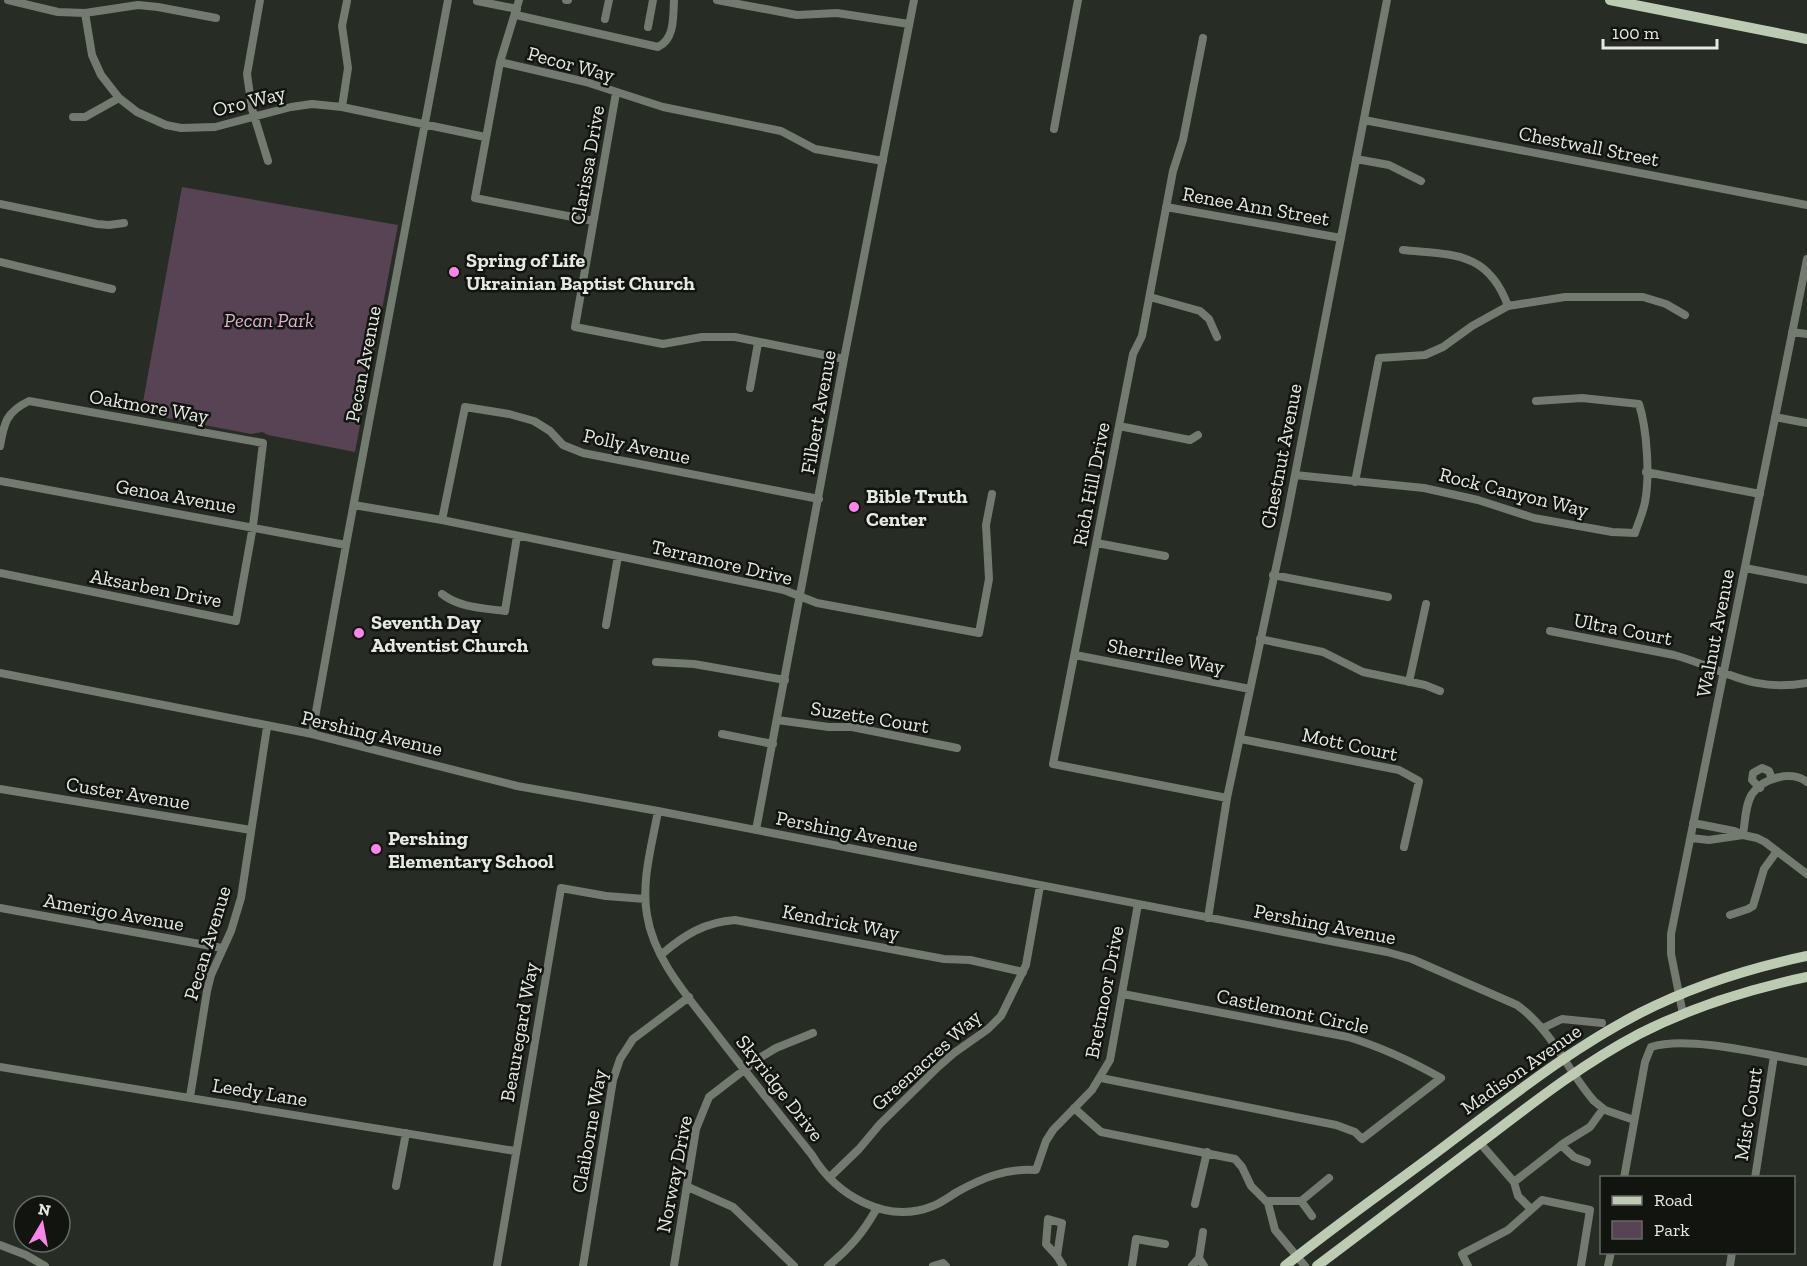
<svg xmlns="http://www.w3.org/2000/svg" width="1807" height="1266" font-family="'Zilla Slab',serif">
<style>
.green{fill:#574353}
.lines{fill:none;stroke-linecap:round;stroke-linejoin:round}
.minor{stroke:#737a6f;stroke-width:8}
.major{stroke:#bdcbb3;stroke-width:10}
.poi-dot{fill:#fa87e8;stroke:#121410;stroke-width:2}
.labels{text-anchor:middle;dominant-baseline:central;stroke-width:5;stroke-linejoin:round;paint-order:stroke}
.street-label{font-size:20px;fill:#e5e8e3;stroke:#121410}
.poi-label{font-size:20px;font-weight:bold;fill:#e5e8e3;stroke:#121410;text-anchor:start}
.park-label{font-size:20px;font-style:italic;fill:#dcaed3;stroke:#121410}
</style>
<rect width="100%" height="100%" fill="#272c24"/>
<!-- green -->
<path class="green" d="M182 187 398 225 355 452 268 435 262 432 251 434 141 413Z"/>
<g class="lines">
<!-- minor -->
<path class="minor" d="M8 0 58 12 85 13 138 5 158 7 216 18
M260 0 247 74 252 109 268 161
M566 0H568
M717 0 797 15 837 13 909 24
M477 1 517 9
M85 13 92 55 101 75 119 98 137 112 166 125 181 128 215 127 291 107 312 104 342 107 485 137
M516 15 658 47C675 39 673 17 674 0
M605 19 609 0
M648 27 653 0
M1203 38 1183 140 1173 171 1142 336 1133 354 1053 764 1227 798
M500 62 519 0
M616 93 575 327 663 344 702 337H735L844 359
M342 107 348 68 342 26 347 1
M73 117H85L119 98
M1364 120 1807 205
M1054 129 1078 0
M1356 159 1389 165 1421 181
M0 204 97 224 109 225 124 223
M1166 207 1341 238
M593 221 475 198 500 62 586 82 663 107 781 131 815 149 883 161
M1403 250C1453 255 1488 251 1508 306
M0 262 112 289
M1150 297 1200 311 1209 319 1217 337
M1792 332 1807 334
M750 388 758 343
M1775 417 1807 423
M1119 426 1190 440 1198 435
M0 446C4 423 6 412 29 401L263 443 253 526 236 621 0 573
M1646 472 1760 494
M1295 475 1424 488 1478 500 1534 518 1612 532 1635 533C1638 523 1643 513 1645 502 1650 476 1647 429 1639 404L1582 398 1536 401
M0 481 346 545
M1355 482 1379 358 1425 355 1443 347 1472 326 1508 306 1565 297H1643L1666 304 1685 315
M354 505 442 520 784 590 817 603 979 633 989 579 986 525 992 494
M442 520 465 407 509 414 534 421 550 431 563 445 583 453 819 499
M1097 543 1165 556
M1745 568 1807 580
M1273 575 1388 597
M442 594C460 608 483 608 505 611L517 536
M606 625 618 556
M1550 631 1674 655C1725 669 1750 693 1807 683
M1260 639 1323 652 1363 672 1425 685 1440 691
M1075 655 1250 689
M656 662 694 664 785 680
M0 673 312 734 517 786 658 811 1387 952 1412 959 1517 1005C1552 1030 1567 1070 1594 1101L1605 1110 1634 1120
M1409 682 1426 604
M777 720 829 727H852L957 748
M312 734 346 545 448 0
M722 734 773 744
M1241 739 1399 770 1419 781 1404 847
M1760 788 1752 780 1753 773 1762 768 1769 771 1772 779
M0 789 251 830
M658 811C652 845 641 881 647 915 654 961 691 1000 718 1036 749 1076 780 1115 812 1155 836 1195 886 1225 933 1206 941 1203 949 1197 957 1192 982 1178 1006 1168 1036 1170L1046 1141 1053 1130 1092 1090 1110 1060 1138 904
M1693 823 1734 831 1743 835 1757 838 1765 842 1807 874
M756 830 844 359 914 0
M1743 835C1745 823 1745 805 1752 794 1763 778 1791 770 1807 782
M1691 838 1709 840 1743 835
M0 908 222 948
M1730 915 1748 909 1753 906 1764 869 1777 851
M1208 918 1227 798 1287 516 1387 0
M662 954C684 935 705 922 735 920L944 959 970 960 1023 972
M1683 1014 1671 954V934L1807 259
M1543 1028 1562 1019 1602 1023
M0 1067 515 1151
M1101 1078 1336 1125 1355 1132 1362 1139 1441 1078C1411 1061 1381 1047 1348 1037L1123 994
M190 1097 207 991 211 975 231 931 241 898 267 727
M1074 1108 1101 1132 1235 1159 1242 1167 1251 1186 1268 1203 1275 1230 1305 1266
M1480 1143 1514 1182 1564 1143 1590 1127 1603 1109
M1561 1145 1574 1157 1587 1162
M830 1177 859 1149 880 1124 938 1067 954 1053 988 1029 1001 1016 1026 965 1040 886
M1624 1178 1645 1062 1651 1047C1688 1035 1767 1055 1807 1062
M1755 1178 1774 1056
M1514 1182 1518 1196 1531 1209
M396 1186 406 1133
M688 1187 733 1207 794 1266
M1266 1201H1301L1329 1178
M1301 1201 1312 1216
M1195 1204 1207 1152
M0 1245 26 1255 45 1266
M1057 1256 1062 1223 1048 1219 1046 1244 1057 1256 1063 1266
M1199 1258 1203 1232
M497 1266 561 888 606 896 645 899
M583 1266 613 1080 620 1059 633 1039 689 997
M674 1266 696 1129 709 1097 761 1057 776 1048 813 1033
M828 1266C850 1248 863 1233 877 1208
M933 1266 943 1263 946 1266
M1132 1266 1136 1239 1165 1244
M1192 1266 1199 1258 1204 1266
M1468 1266 1462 1254 1508 1230 1542 1200 1590 1210 1581 1266
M1608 1266 1611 1252
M1730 1266 1732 1252"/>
<!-- major -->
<path class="major" d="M1610 0 1807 39
M1285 1266C1337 1224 1392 1186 1445 1146 1508 1099 1570 1049 1640 1013 1693 986 1749 968 1807 956
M1317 1266C1375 1222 1433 1178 1492 1134 1539 1098 1586 1062 1639 1034 1692 1007 1749 989 1807 977"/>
</g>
<!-- markers -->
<g class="poi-dot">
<circle cx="454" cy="272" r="6"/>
<circle cx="854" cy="507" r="6"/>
<circle cx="359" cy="633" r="6"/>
<circle cx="376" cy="849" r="6"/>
</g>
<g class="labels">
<!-- street labels -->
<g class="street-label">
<text transform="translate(571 64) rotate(15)">Pecor Way</text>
<text transform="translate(249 101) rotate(-14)">Oro Way</text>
<text transform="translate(1589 146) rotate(11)">Chestwall Street</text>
<text transform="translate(587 165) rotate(-80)">Clarissa Drive</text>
<text transform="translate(1256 206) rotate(10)">Renee Ann Street</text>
<text transform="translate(363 364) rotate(-79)">Pecan Avenue</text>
<text transform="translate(149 406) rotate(10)">Oakmore Way</text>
<text transform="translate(818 412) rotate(-80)">Filbert Avenue</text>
<text transform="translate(637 446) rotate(12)">Polly Avenue</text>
<text transform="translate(1281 456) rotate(-79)">Chestnut Avenue</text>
<text transform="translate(1091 484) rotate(-79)">Rich Hill Drive</text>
<text transform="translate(1514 492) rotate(14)">Rock Canyon Way</text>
<text transform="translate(176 496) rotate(10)">Genoa Avenue</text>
<text transform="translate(722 562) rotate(13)">Terramore Drive</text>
<text transform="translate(156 588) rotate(11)">Aksarben Drive</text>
<text transform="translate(1623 629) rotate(11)">Ultra Court</text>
<text transform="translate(1715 633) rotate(-79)">Walnut Avenue</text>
<text transform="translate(1166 656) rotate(11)">Sherrilee Way</text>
<text transform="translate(870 717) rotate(9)">Suzette Court</text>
<text transform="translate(372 733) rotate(13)">Pershing Avenue</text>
<text transform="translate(1350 744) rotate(12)">Mott Court</text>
<text transform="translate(128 793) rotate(9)">Custer Avenue</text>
<text transform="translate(847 831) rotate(11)">Pershing Avenue</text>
<text transform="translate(114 912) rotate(10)">Amerigo Avenue</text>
<text transform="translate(841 922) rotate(11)">Kendrick Way</text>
<text transform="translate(1325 924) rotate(11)">Pershing Avenue</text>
<text transform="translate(207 943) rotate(-73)">Pecan Avenue</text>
<text transform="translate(1104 992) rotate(-79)">Bretmoor Drive</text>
<text transform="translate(1293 1011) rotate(12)">Castlemont Circle</text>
<text transform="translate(519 1032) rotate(-80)">Beauregard Way</text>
<text transform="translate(926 1060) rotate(-42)">Greenacres Way</text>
<text transform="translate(1521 1069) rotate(-35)">Madison Avenue</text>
<text transform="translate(780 1088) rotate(52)">Skyridge Drive</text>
<text transform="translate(260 1092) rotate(9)">Leedy Lane</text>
<text transform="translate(1748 1114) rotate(-81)">Mist Court</text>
<text transform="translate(589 1131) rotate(-80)">Claiborne Way</text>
<text transform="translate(674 1174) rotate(-79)">Norway Drive</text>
</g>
<!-- poi labels -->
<g class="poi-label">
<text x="466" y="260">Spring of Life<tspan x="466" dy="23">Ukrainian Baptist Church</tspan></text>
<text x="866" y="496">Bible Truth<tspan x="866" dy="23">Center</tspan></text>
<text x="371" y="622">Seventh Day<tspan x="371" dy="23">Adventist Church</tspan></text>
<text x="388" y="838">Pershing<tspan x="388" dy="23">Elementary School</tspan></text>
</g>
<!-- park labels -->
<g class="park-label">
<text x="269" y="320">Pecan Park</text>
</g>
</g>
<!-- legend -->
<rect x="1600" y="1176" width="195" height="78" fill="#121410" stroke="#666964" stroke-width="1.5"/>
<rect x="1612" y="1196" width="30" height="9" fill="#bdcbb3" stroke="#666964" stroke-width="1.5"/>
<text x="1654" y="1206" font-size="18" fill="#e5e8e3">Road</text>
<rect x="1612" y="1221" width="30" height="18" fill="#574353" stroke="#666964" stroke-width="1.5"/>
<text x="1654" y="1236" font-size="18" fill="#e5e8e3">Park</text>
<!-- north arrow -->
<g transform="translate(42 1224) rotate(10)"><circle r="28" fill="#121410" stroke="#666964" stroke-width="1.5"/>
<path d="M0-4.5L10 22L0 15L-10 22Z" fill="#fa87e8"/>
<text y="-9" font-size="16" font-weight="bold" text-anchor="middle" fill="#e5e8e3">N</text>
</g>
<!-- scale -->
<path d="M1603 39v9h114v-9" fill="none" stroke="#e5e8e3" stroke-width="3"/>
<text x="1612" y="39" font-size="18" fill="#e5e8e3" stroke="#121410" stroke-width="4.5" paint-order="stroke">100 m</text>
</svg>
